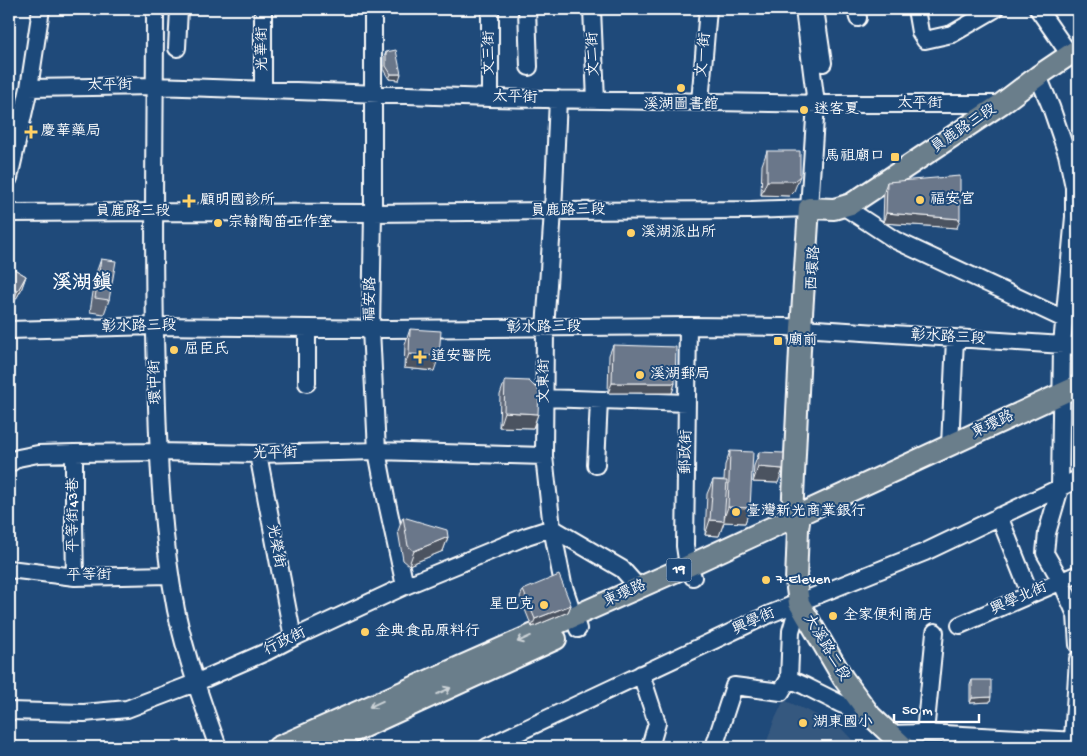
<svg xmlns="http://www.w3.org/2000/svg" width="1087" height="756" font-family="'Gochi Hand','LXGW WenKai TC',sans-serif">
<style>
.built{fill:#36587f}
.lines{fill:none;stroke-linecap:round;stroke-linejoin:round}
.minor-casing{stroke:#fff;stroke-width:20}
.major-casing{stroke:#fff;stroke-width:24}
.minor{stroke:#1f4a7a;stroke-width:16}
.major{stroke:#6b7e8b;stroke-width:20}
.wall{fill:#5c6677;stroke:#fff}
.shaded-wall{fill:#4b5361;stroke:#fff}
.building{fill:#6b778a;stroke:#fff}
.oneway{stroke:#cbd2d6}
.poi-dot{fill:#ffd166;stroke:#1f4a7a;stroke-width:2}
.labels{text-anchor:middle;dominant-baseline:central;stroke-width:4;stroke-linejoin:round;paint-order:stroke}
.shield{fill:#1f4a7a;stroke:#bcc9d7;stroke-width:1}
.shield-label{font-size:14px;font-weight:bold;fill:#fff}
.street-label{font-size:15px;fill:#fff;stroke:#1f4a7a}
.poi-label{font-size:15px;fill:#fff;stroke:#1f4a7a;text-anchor:start}
.district-label{font-size:20px;font-weight:bold;fill:#fff;stroke:#1f4a7a}
</style>
<rect width="100%" height="100%" fill="#1f4a7a"/>
<filter id="ink" filterUnits="userSpaceOnUse"><feTurbulence type="fractalNoise" baseFrequency=".02" numOctaves="2"/><feDisplacementMap in="SourceGraphic" scale="10" xChannelSelector="R" yChannelSelector="G"/><feConvolveMatrix kernelMatrix="1 2 1 2 8 2 1 2 1" color-interpolation-filters="sRGB"/></filter>
<g filter="url(#ink)">
<!-- built -->
<path class="built" d="M784 700 838 725 859 747H765L774 721Z"/>
<g class="lines">
<!-- minor casing -->
<g class="minor-casing">
<path id="minor" d="M155 9C155 130 152 251 156 372 158 452 161 532 176 610 186 657 202 702 218 747
M373 9V213L371 329 377 451 386 498 405 586
M527 9 529 67
M592 9 596 100
M815 9 823 63
M856 9 858 18
M916 9 920 32 925 40 952 34 995 9
M1038 9 1070 55
M177 48 179 9
M1038 76 1051 107 1067 154 1074 187V217L1062 345 1060 488 1047 533 1045 553 1061 581 1076 615 1078 645
M29 88 155 86 490 98 826 104H1001
M263 89V9
M490 98V9
M558 99 553 211 545 329 544 456 552 528 563 584 578 629
M700 102 708 9
M9 178 29 88 41 9
M843 206 895 240 1064 319
M9 213 155 212 373 213 553 211 751 210 809 208 816 104 804 9
M688 326 685 546 688 566 693 577
M9 330 155 326 390 329 688 326 786 327 1078 346
M307 383V328
M545 398 687 403
M950 445 955 339
M74 453V523L75 577
M258 454 293 638
M9 464 18 458 38 454 74 453 158 452 258 454 377 451 544 456
M596 465 599 400
M999 516 1030 594
M9 569 75 577 170 575
M799 603 791 631 789 679 805 686 841 704 871 716
M960 625 1078 574
M641 674 657 723 650 747
M9 711 84 713 127 709 195 683 266 652 293 638 405 586 527 536 552 528 622 569 639 588
M925 733 935 632
M889 734 925 733 1078 741
M1073 739 1078 659
M487 747 770 614 925 552 1078 479
M714 747 734 686 781 692 789 679"/>
</g>
<!-- major casing -->
<g class="major-casing">
<path id="major" d="M800 515 798 529 796 581 799 603 843 678 871 716 904 747
M797 527 792 517 801 329 809 208 834 209 851 204 1001 104 1038 76 1078 49
M278 747 688 566 1078 386
M320 747 556 639"/>
</g>
<!-- minor -->
<use href="#minor" class="minor"/>
<!-- major -->
<use href="#major" class="major"/>
</g>
<!-- wall -->
<path class="wall" d="M386 52 399 80 389 79 384 71V57Z
M767 151 794 191 789 196 761 195 762 165Z
M887 182 957 228 883 223 884 192Z
M101 259 109 300 104 314 90 312 96 273Z
M9 266 26 276 21 290 12 306 9 305Z
M410 329 434 371 404 368 405 344Z
M613 345 675 383 672 393H608L609 355Z
M505 380 538 414 533 428 499 427 500 395Z
M730 451 750 508 745 523 724 522 719 536 705 535 707 494 713 480H724L725 465Z
M759 452 778 483 753 482 754 466Z
M403 517 448 537 443 551 409 565 403 560 398 531Z
M523 590 571 605 568 612 532 627 520 597Z
M972 680 990 702 970 703V685Z"/>
<!-- shaded-wall -->
<path class="shaded-wall" d="M391 74H401L399 80 389 79Z
M800 176 794 191 789 196 761 195 767 181Z
M886 213 960 219 957 228 883 223Z
M26 276 21 290 12 306 17 292Z
M409 354 439 356 434 371 404 368Z
M612 383H675L672 393H608Z
M504 412 538 414 533 428 499 427Z
M758 467 783 469 778 483 753 482Z
M728 507 750 508 745 523 724 522 719 536 705 535 710 520 723 521Z
M448 537 443 551 409 565 414 551Z
M571 605 568 612 532 627 535 619Z
M991 697 990 702 970 703 972 698Z"/>
<!-- building -->
<path class="building" d="M396 50 401 74H391L386 66V52Z
M767 151H800V176L794 181H767Z
M960 176V219L886 213 887 182Z
M101 259 116 261 109 300 95 298Z
M9 266 26 276 17 292 9 287Z
M410 329 441 331 439 356 409 354Z
M613 345 676 347 675 383H612Z
M505 380 529 381 539 391 538 414 504 412Z
M730 451 753 452 750 508 728 507Z
M759 452 784 453 783 469 758 467Z
M713 480 727 481 724 521 710 520Z
M403 517 447 530 448 537 414 551 408 546Z
M559 575 571 605 535 619 523 590Z
M972 680H991V697L972 698Z
M956 740 964 747H950Z
M984 746 994 747H984Z"/>
<!-- one-way arrows -->
<defs><path id="oneway-shaft" d="M-6 0H5M1.5-3L5.5 0L1.5 3" fill="none" stroke-width="1.6" stroke-linecap="round" stroke-linejoin="round" transform="scale(1.25)"/></defs>
<g class="oneway">
<use href="#oneway-shaft" transform="translate(524 639) rotate(156)"/>
<use href="#oneway-shaft" transform="translate(444 691) rotate(-25)"/>
<use href="#oneway-shaft" transform="translate(376 704) rotate(156)"/>
</g>
</g>
<!-- markers -->
<g class="poi-dot">
<circle cx="681" cy="88" r="5"/>
<circle cx="804" cy="110" r="5"/>
<path d="M28.5 124.5h5v5h5v5h-5v5h-5v-5h-5v-5h5z"/>
<rect x="890" y="152" width="10" height="10" rx="2.5"/>
<circle cx="920" cy="200" r="5"/>
<path d="M186.5 193.5h5v5h5v5h-5v5h-5v-5h-5v-5h5z"/>
<circle cx="218" cy="223" r="5"/>
<circle cx="631" cy="233" r="5"/>
<rect x="773" y="336" width="10" height="10" rx="2.5"/>
<circle cx="174" cy="350" r="5"/>
<path d="M417.5 349.5h5v5h5v5h-5v5h-5v-5h-5v-5h5z"/>
<circle cx="640" cy="375" r="5"/>
<circle cx="736" cy="512" r="5"/>
<circle cx="766" cy="580" r="5"/>
<circle cx="544" cy="605" r="5"/>
<circle cx="833" cy="616" r="5"/>
<circle cx="365" cy="632" r="5"/>
<circle cx="803" cy="723" r="5"/>
</g>
<g class="labels">
<!-- shield labels -->
<rect class="shield" x="666.5" y="558.5" width="25" height="23" rx="4"/>
<g class="shield-label">
<text x="679" y="570">19</text>
</g>
<!-- street labels -->
<g class="street-label">
<text transform="translate(263 49) rotate(-90)">光華街</text>
<text transform="translate(490 53) rotate(-90)">文三街</text>
<text transform="translate(594 54) rotate(-92)">文二街</text>
<text transform="translate(704 55) rotate(-85)">文一街</text>
<text transform="translate(110 86) rotate(-1)">太平街</text>
<text transform="translate(515 98) rotate(1)">太平街</text>
<text x="920" y="104">太平街</text>
<text transform="translate(964 129) rotate(-34)">員鹿路三段</text>
<text transform="translate(568 211) rotate(-1)">員鹿路三段</text>
<text x="133" y="212">員鹿路三段</text>
<text transform="translate(814 268) rotate(-86)">西環路</text>
<text transform="translate(371 299) rotate(-89)">福安路</text>
<text transform="translate(139 327) rotate(-1)">彰水路三段</text>
<text transform="translate(544 328) rotate(-1)">彰水路三段</text>
<text transform="translate(948 338) rotate(3)">彰水路三段</text>
<text transform="translate(545 381) rotate(-90)">文東街</text>
<text transform="translate(156 382) rotate(-92)">環中街</text>
<text transform="translate(993 425) rotate(-25)">東環路</text>
<text transform="translate(687 452) rotate(-89)">郵政街</text>
<text transform="translate(275 454) rotate(-1)">光平街</text>
<text transform="translate(74 515) rotate(-90)">平等街43巷</text>
<text transform="translate(275 546) rotate(79)">光榮街</text>
<text x="89" y="576">平等街</text>
<text transform="translate(625 594) rotate(-24)">東環路</text>
<text transform="translate(1019 599) rotate(-24)">興學北街</text>
<text transform="translate(754 622) rotate(-24)">興學街</text>
<text transform="translate(285 642) rotate(-26)">行政街</text>
<text transform="translate(826 648) rotate(59)">大溪路二段</text>
</g>
<!-- poi labels -->
<g class="poi-label">
<text x="681" y="105" text-anchor="middle">溪湖圖書館</text>
<text x="814" y="110">迷客夏</text>
<text x="41" y="132">慶華藥局</text>
<text x="885" y="157" text-anchor="end">馬祖廟口</text>
<text x="930" y="200">福安宮</text>
<text x="200" y="201">顧明國診所</text>
<text x="228" y="223">宗翰陶笛工作室</text>
<text x="641" y="233">溪湖派出所</text>
<text x="788" y="341">廟前</text>
<text x="184" y="350">屈臣氏</text>
<text x="431" y="357">道安醫院</text>
<text x="650" y="375">溪湖郵局</text>
<text x="746" y="512">臺灣新光商業銀行</text>
<text x="776" y="580">7-Eleven</text>
<text x="534" y="605" text-anchor="end">星巴克</text>
<text x="843" y="616">全家便利商店</text>
<text x="375" y="632">金典食品原料行</text>
<text x="813" y="723">湖東國小</text>
</g>
<!-- district labels -->
<g class="district-label">
<text x="82" y="284">溪湖鎮</text>
</g>
</g>
<!-- margin -->
<rect width="1087" height="756" fill="none" stroke="#1f4a7a" stroke-width="30"/>
<rect x="15" y="15" width="1057" height="726" fill="none" stroke="#fff" stroke-width="2" filter="url(#ink)"/>
<!-- scale -->
<path d="M894 714v8h85v-8" fill="none" stroke="#ffffff" stroke-width="2.5"/>
<text x="902" y="714" font-size="15" fill="#ffffff" stroke="#1f4a7a" stroke-width="4" paint-order="stroke">50 m</text>
</svg>
